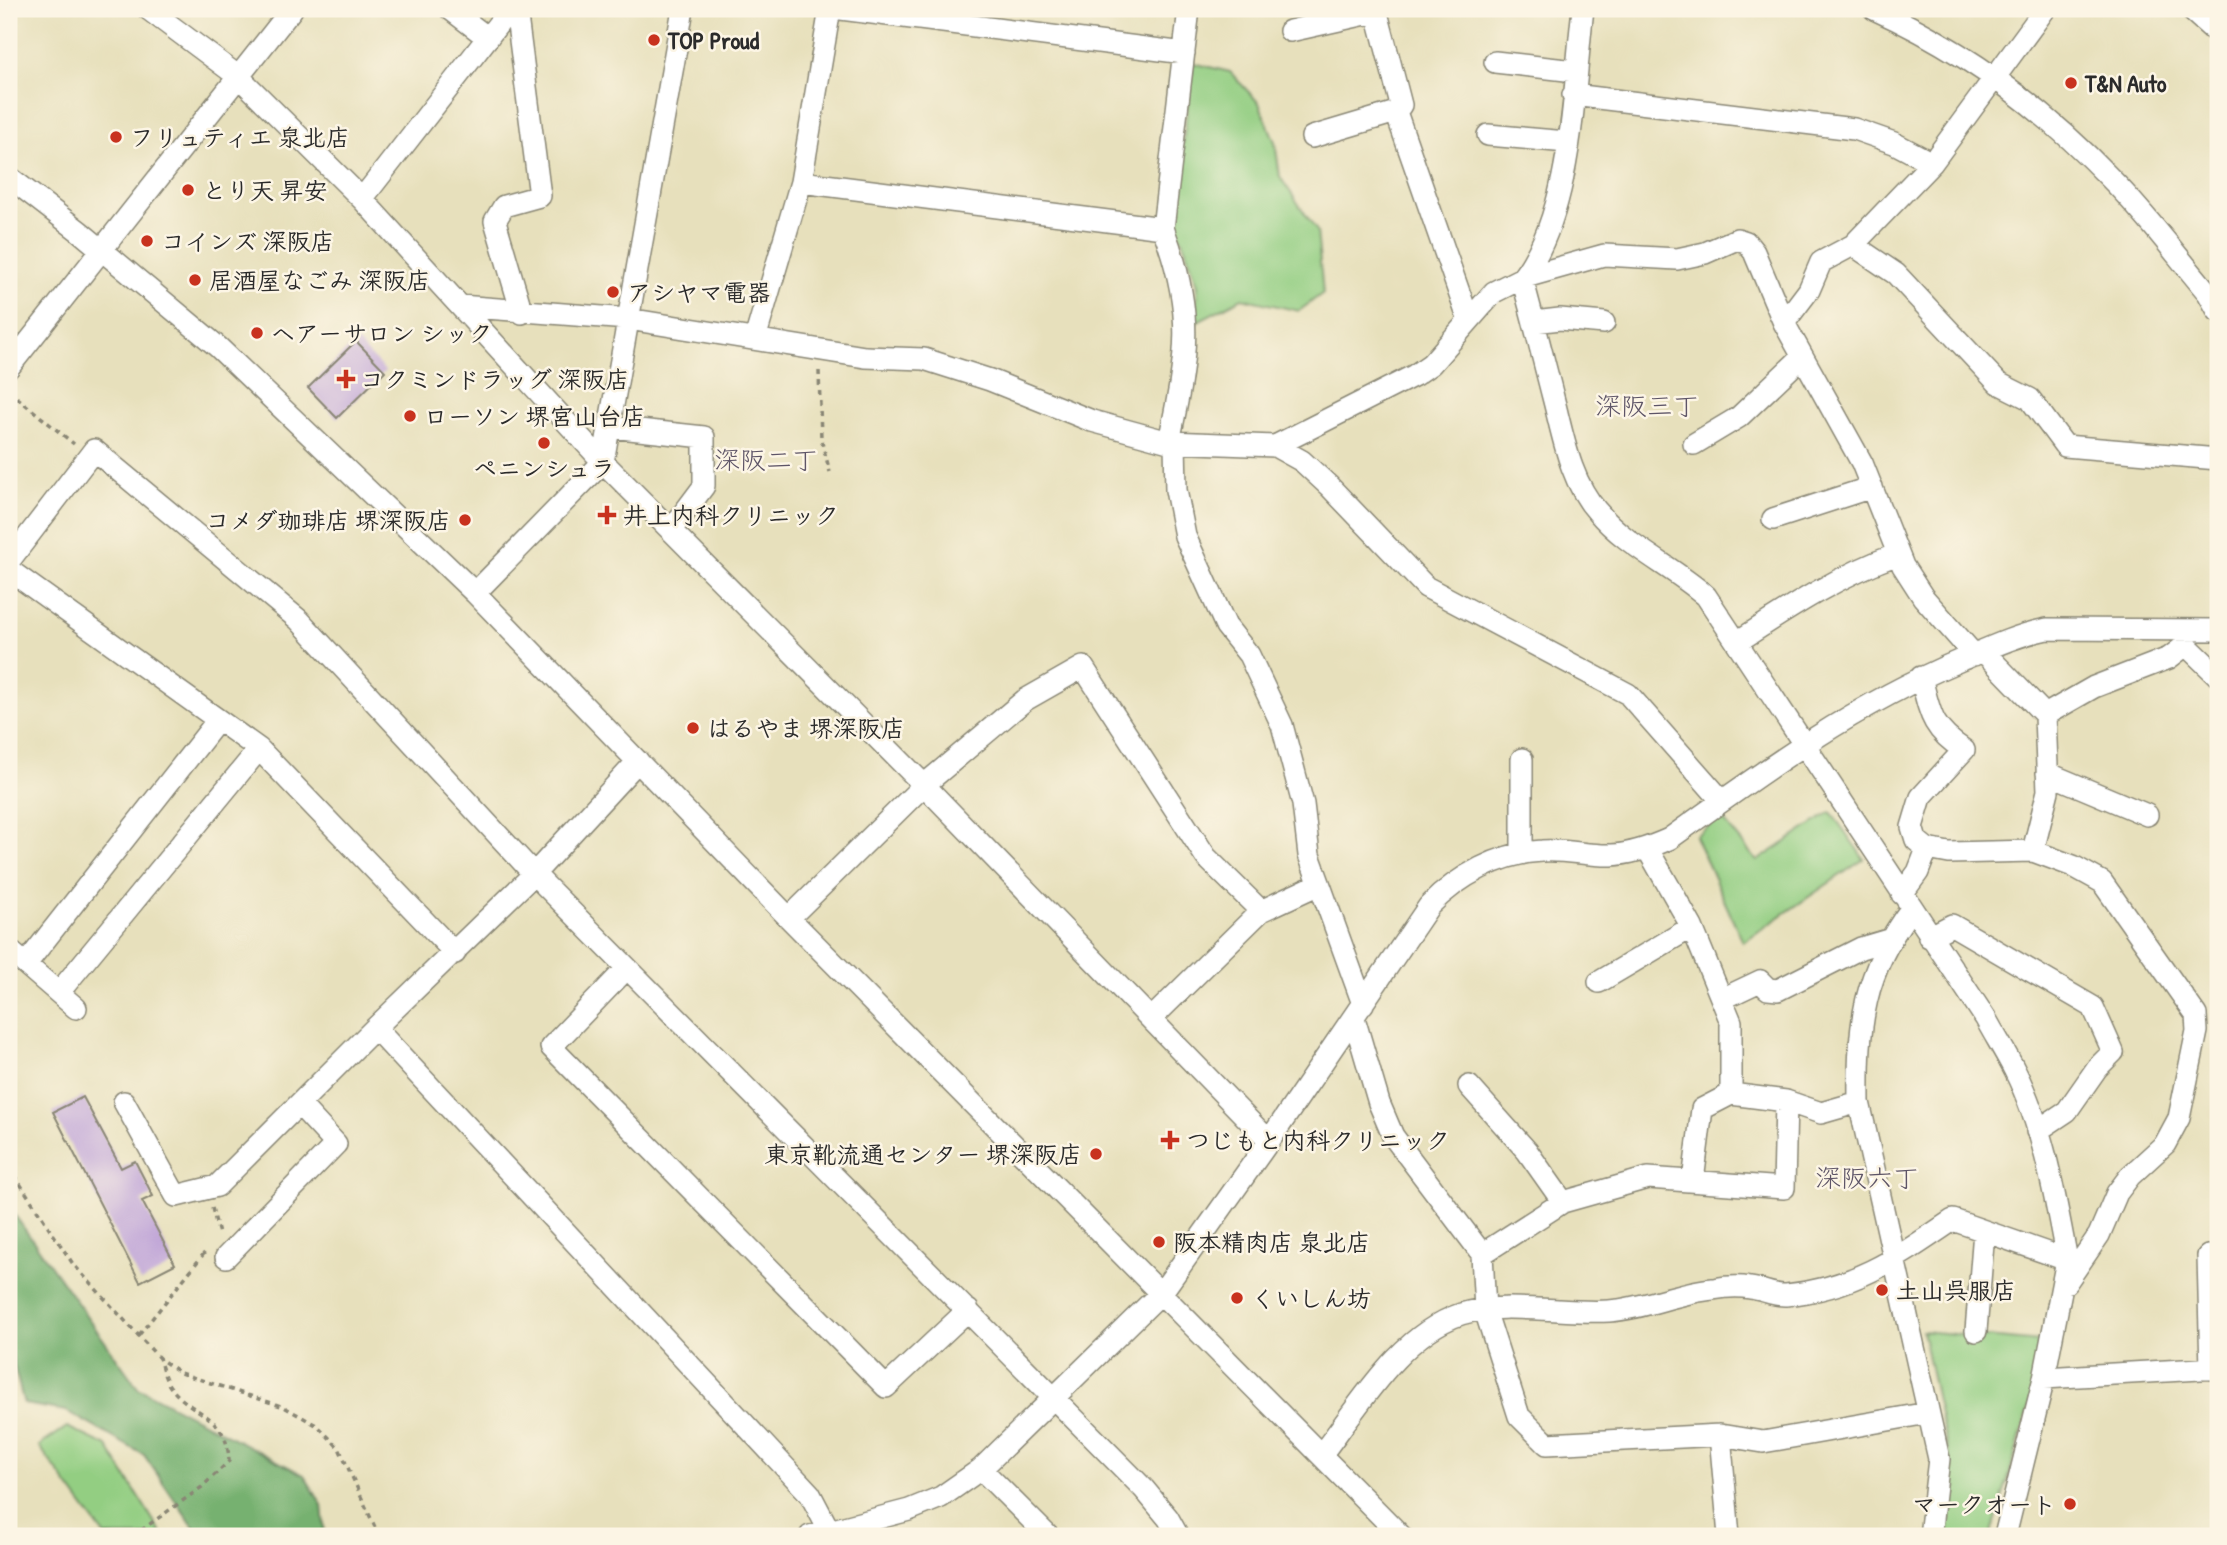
<svg xmlns="http://www.w3.org/2000/svg" width="2227" height="1545" font-family="'Patrick Hand','Klee One',sans-serif">
<style>
.green{fill:#93ce82;stroke:#5f7c56;stroke-width:2}
.forest{fill:#76b170;stroke:#506e4e;stroke-width:2}
.building{fill:#bea3d7}
.lines{fill:none;stroke-linecap:round;stroke-linejoin:round}
.minor-casing{stroke:#898674;stroke-width:24}
.path{stroke:#898674;stroke-width:3.5;stroke-dasharray:5 5;stroke-linecap:butt}
.minor{stroke:#fff;stroke-width:21}
.poi-dot{fill:#c8321e;stroke:#fcf5e5;stroke-width:2.5}
.labels{text-anchor:middle;dominant-baseline:central;stroke-width:5;stroke-linejoin:round;paint-order:stroke}
.poi-label{font-size:24px;font-weight:bold;fill:#2b2b2b;stroke:#fcf5e5;text-anchor:start}
.neighbourhood-label{font-size:26px;fill:#5e5567;stroke:#fcf5e5}
</style>
<rect width="100%" height="100%" fill="#fcf5e5"/>
<filter id="ink" filterUnits="userSpaceOnUse"><feTurbulence type="fractalNoise" baseFrequency=".0143" numOctaves="2"/><feDisplacementMap in="SourceGraphic" scale="14" xChannelSelector="R" yChannelSelector="G"/><feConvolveMatrix kernelMatrix="1 2 1 2 8 2 1 2 1" color-interpolation-filters="sRGB"/></filter>
<filter id="wash" filterUnits="userSpaceOnUse"><feTurbulence type="fractalNoise" baseFrequency=".00686" numOctaves="4" result="noise"/><feDisplacementMap in="SourceGraphic" scale="28" xChannelSelector="R" yChannelSelector="G"/><feGaussianBlur stdDeviation="1.57" result="paint"/><feColorMatrix in="noise" values="0 0 0 0 0 0 0 0 0 0 0 0 0 0 0 0 0 1.4 0 .05"/><feComposite in="paint" operator="in"/></filter>
<g filter="url(#wash)">
<rect width="100%" height="100%" fill="#e7e0bc"/>
<!-- green -->
<path class="green" d="M1193 63 1230 72 1259 103 1275 142 1280 177 1317 231 1323 293 1299 311 1242 298 1194 323 1198 285 1183 242 1173 223Z
M1831 812 1864 859 1743 942 1695 836 1721 817 1757 861Z
M1922 1331 2040 1342 2038 1377 1991 1536H1942L1950 1460Z
M67 1427 107 1446 163 1536H105L39 1446Z"/>
<!-- forest -->
<path class="forest" d="M9 1207 138 1388 304 1475 322 1505 325 1536H200L144 1455 66 1411 24 1404 9 1346Z"/>
<g id="blocks">
<!-- building -->
<path class="building" d="M356 341 385 371 337 418 308 388Z
M83 1097 121 1168 135 1161 153 1196 142 1201 175 1264 140 1282 53 1112Z"/>
</g>
</g>
<g filter="url(#ink)">
<use href="#blocks" fill-opacity="0" stroke="#898674" stroke-width="2"/>
<g class="lines">
<!-- minor casing -->
<g class="minor-casing">
<path id="minor" d="M148 9 239 77 362 199 603 462 924 785 1269 1141
M450 9 488 38
M516 9 540 196 504 206 495 221 522 313
M841 9 1184 53
M1376 9 1401 105 1396 112 1468 318
M1583 9C1573 91 1573 212 1522 278 1533 318 1543 358 1553 397 1563 435 1570 481 1597 511 1626 546 1672 566 1706 596L1986 1019C1995 1036 2006 1053 2015 1071 2044 1129 2055 1197 2067 1260
M1874 9C1965 50 2042 107 2111 179 2146 214 2176 255 2208 293L2218 311
M2045 9 1932 163 1853 245 1896 274 1998 383 2030 399 2065 446 2218 459
M2190 9 2218 34
M1290 31 1375 12
M1495 62 1575 71
M1573 95 1854 129 1894 143 1932 163
M1488 135 1567 142
M1312 137 1396 112
M9 177 79 231 218 347 475 593 789 918 1401 1536
M801 182 1163 228 1189 9
M362 199 510 9
M1163 228C1195 313 1187 355 1169 442
M1853 245 1821 262 1809 290 1784 323 1862 463 1903 566 1923 597 1974 655
M460 306 628 319 865 357 924 359 990 380 1092 421 1169 442 1275 446 1302 461 1329 486 1426 587 1628 694 1722 801
M1534 322 1560 319 1604 323
M755 339 801 182 830 9
M9 367 292 9
M611 427 704 437V486L671 530
M1175 442 1176 490 1185 536 1226 626 1249 655 1282 725 1303 804 1309 855 1363 1004
M1694 444 1739 417 1802 357
M1275 446 1415 375 1431 364 1494 292 1522 278 1604 255 1677 259 1705 253 1737 239 1746 242 1754 252 1784 323
M1773 519 1872 487
M9 561 94 450 299 620 534 874 1144 1489 1168 1518 1178 1536
M9 570 259 749 455 953
M475 593 603 462 683 9
M1737 642C1789 608 1839 575 1898 554
M2186 645 2218 676
M1983 651 2045 715 2048 791 2033 851
M1921 677C1930 713 1931 729 1964 750L1921 797 1912 827 1916 840 1927 849 1949 853 2033 851 2073 866 2102 882 2196 1015 2197 1031 2179 1118 2165 1144 2130 1176 2117 1193 2099 1235 2066 1283
M2045 715 2094 687 2169 658 2186 645 2185 630
M1522 759V853
M638 761 534 874 375 1028 810 1494 832 1536
M2047 773 2147 815
M1647 848 1692 927 1731 1022V1094
M1902 894 1918 872 1927 849
M789 918 924 785 1025 700 1083 667 1206 857 1261 911
M1929 937 1952 925 2093 1007 2113 1052 2097 1068 2067 1111 2037 1131
M9 950 76 1008
M26 964 218 720
M627 968 551 1047 886 1387 968 1310
M1599 982 1692 927
M60 991 259 749
M1722 999 1760 981 1768 989 1778 990 1861 948 1888 940
M1354 1018 1379 1103 1393 1136 1482 1254
M1151 1019 1261 911 1319 884
M1469 1086 1527 1151 1563 1202
M124 1102 176 1196 217 1186 375 1028
M1859 1102C1858 1024 1863 973 1911 909
M1693 1181 1702 1109 1731 1094 1786 1101
M2208 1256 2211 1369
M226 1257 336 1144 299 1104
M1976 1331 1984 1231
M2044 1378 2218 1368
M1928 1413 1763 1442 1720 1435 1547 1444 1519 1416 1485 1310 1482 1254 1563 1202 1648 1178 1784 1188 1786 1101 1821 1113 1859 1102 1939 1459 1930 1536
M1720 1435 1729 1536
M1321 1455C1359 1406 1399 1335 1461 1314 1500 1301 1567 1314 1609 1311 1644 1309 1678 1292 1713 1289 1724 1287 1739 1286 1750 1288 1762 1289 1774 1296 1786 1295 1856 1288 1897 1258 1953 1220L2067 1260 2044 1378 2005 1536
M981 1469 1048 1536
M810 1536 909 1510 941 1497 981 1469 1162 1292 1269 1141 1429 906C1458 876 1500 853 1542 851 1565 849 1589 856 1612 855 1632 854 1651 847 1669 839 1762 772 1854 705 1961 660 1989 648 2017 635 2047 629L2218 630"/>
</g>
<!-- path -->
<path class="path" d="M819 371 821 439 830 472
M9 391 74 444
M9 1167 73 1264 159 1358 180 1373 284 1407 318 1426 339 1448 379 1536
M212 1208 219 1234
M139 1335 206 1251
M133 1536 202 1487 229 1461C227 1411 192 1418 169 1385 164 1377 162 1367 159 1358"/>
<!-- minor -->
<use href="#minor" class="minor"/>
</g>
</g>
<!-- markers -->
<g class="poi-dot">
<circle cx="654" cy="40" r="7"/>
<circle cx="2071" cy="83" r="7"/>
<circle cx="116" cy="137" r="7"/>
<circle cx="188" cy="190" r="7"/>
<circle cx="147" cy="241" r="7"/>
<circle cx="195" cy="280" r="7"/>
<circle cx="613" cy="292" r="7"/>
<circle cx="257" cy="333" r="7"/>
<path d="M342.5 368.5h7v7h7v7h-7v7h-7v-7h-7v-7h7z"/>
<circle cx="410" cy="416" r="7"/>
<circle cx="544" cy="443" r="7"/>
<path d="M603.5 504.5h7v7h7v7h-7v7h-7v-7h-7v-7h7z"/>
<circle cx="465" cy="520" r="7"/>
<circle cx="693" cy="728" r="7"/>
<path d="M1166.5 1129.5h7v7h7v7h-7v7h-7v-7h-7v-7h7z"/>
<circle cx="1096" cy="1154" r="7"/>
<circle cx="1159" cy="1242" r="7"/>
<circle cx="1882" cy="1290" r="7"/>
<circle cx="1237" cy="1298" r="7"/>
<circle cx="2070" cy="1504" r="7"/>
</g>
<g class="labels">
<!-- poi labels -->
<g class="poi-label">
<text x="668" y="40">TOP Proud</text>
<text x="2085" y="83">T&amp;N Auto</text>
<text x="130" y="137">フリュティエ 泉北店</text>
<text x="202" y="190">とり天 昇安</text>
<text x="161" y="241">コインズ 深阪店</text>
<text x="209" y="280">居酒屋なごみ 深阪店</text>
<text x="627" y="292">アシヤマ電器</text>
<text x="271" y="333">ヘアーサロン シック</text>
<text x="360" y="379">コクミンドラッグ 深阪店</text>
<text x="424" y="416">ローソン 堺宮山台店</text>
<text x="544" y="468" text-anchor="middle">ペニンシュラ</text>
<text x="623" y="515">井上内科クリニック</text>
<text x="451" y="520" text-anchor="end">コメダ珈琲店 堺深阪店</text>
<text x="707" y="728">はるやま 堺深阪店</text>
<text x="1186" y="1140">つじもと内科クリニック</text>
<text x="1082" y="1154" text-anchor="end">東京靴流通センター 堺深阪店</text>
<text x="1173" y="1242">阪本精肉店 泉北店</text>
<text x="1896" y="1290">土山呉服店</text>
<text x="1251" y="1298">くいしん坊</text>
<text x="2056" y="1504" text-anchor="end">マークオート</text>
</g>
<!-- neighbourhood labels -->
<g class="neighbourhood-label">
<text x="1647" y="405">深阪三丁</text>
<text x="766" y="459">深阪二丁</text>
<text x="1867" y="1177">深阪六丁</text>
</g>
</g>
<!-- margin -->
<rect width="2227" height="1545" fill="none" stroke="#fcf5e5" stroke-width="35"/>
</svg>
